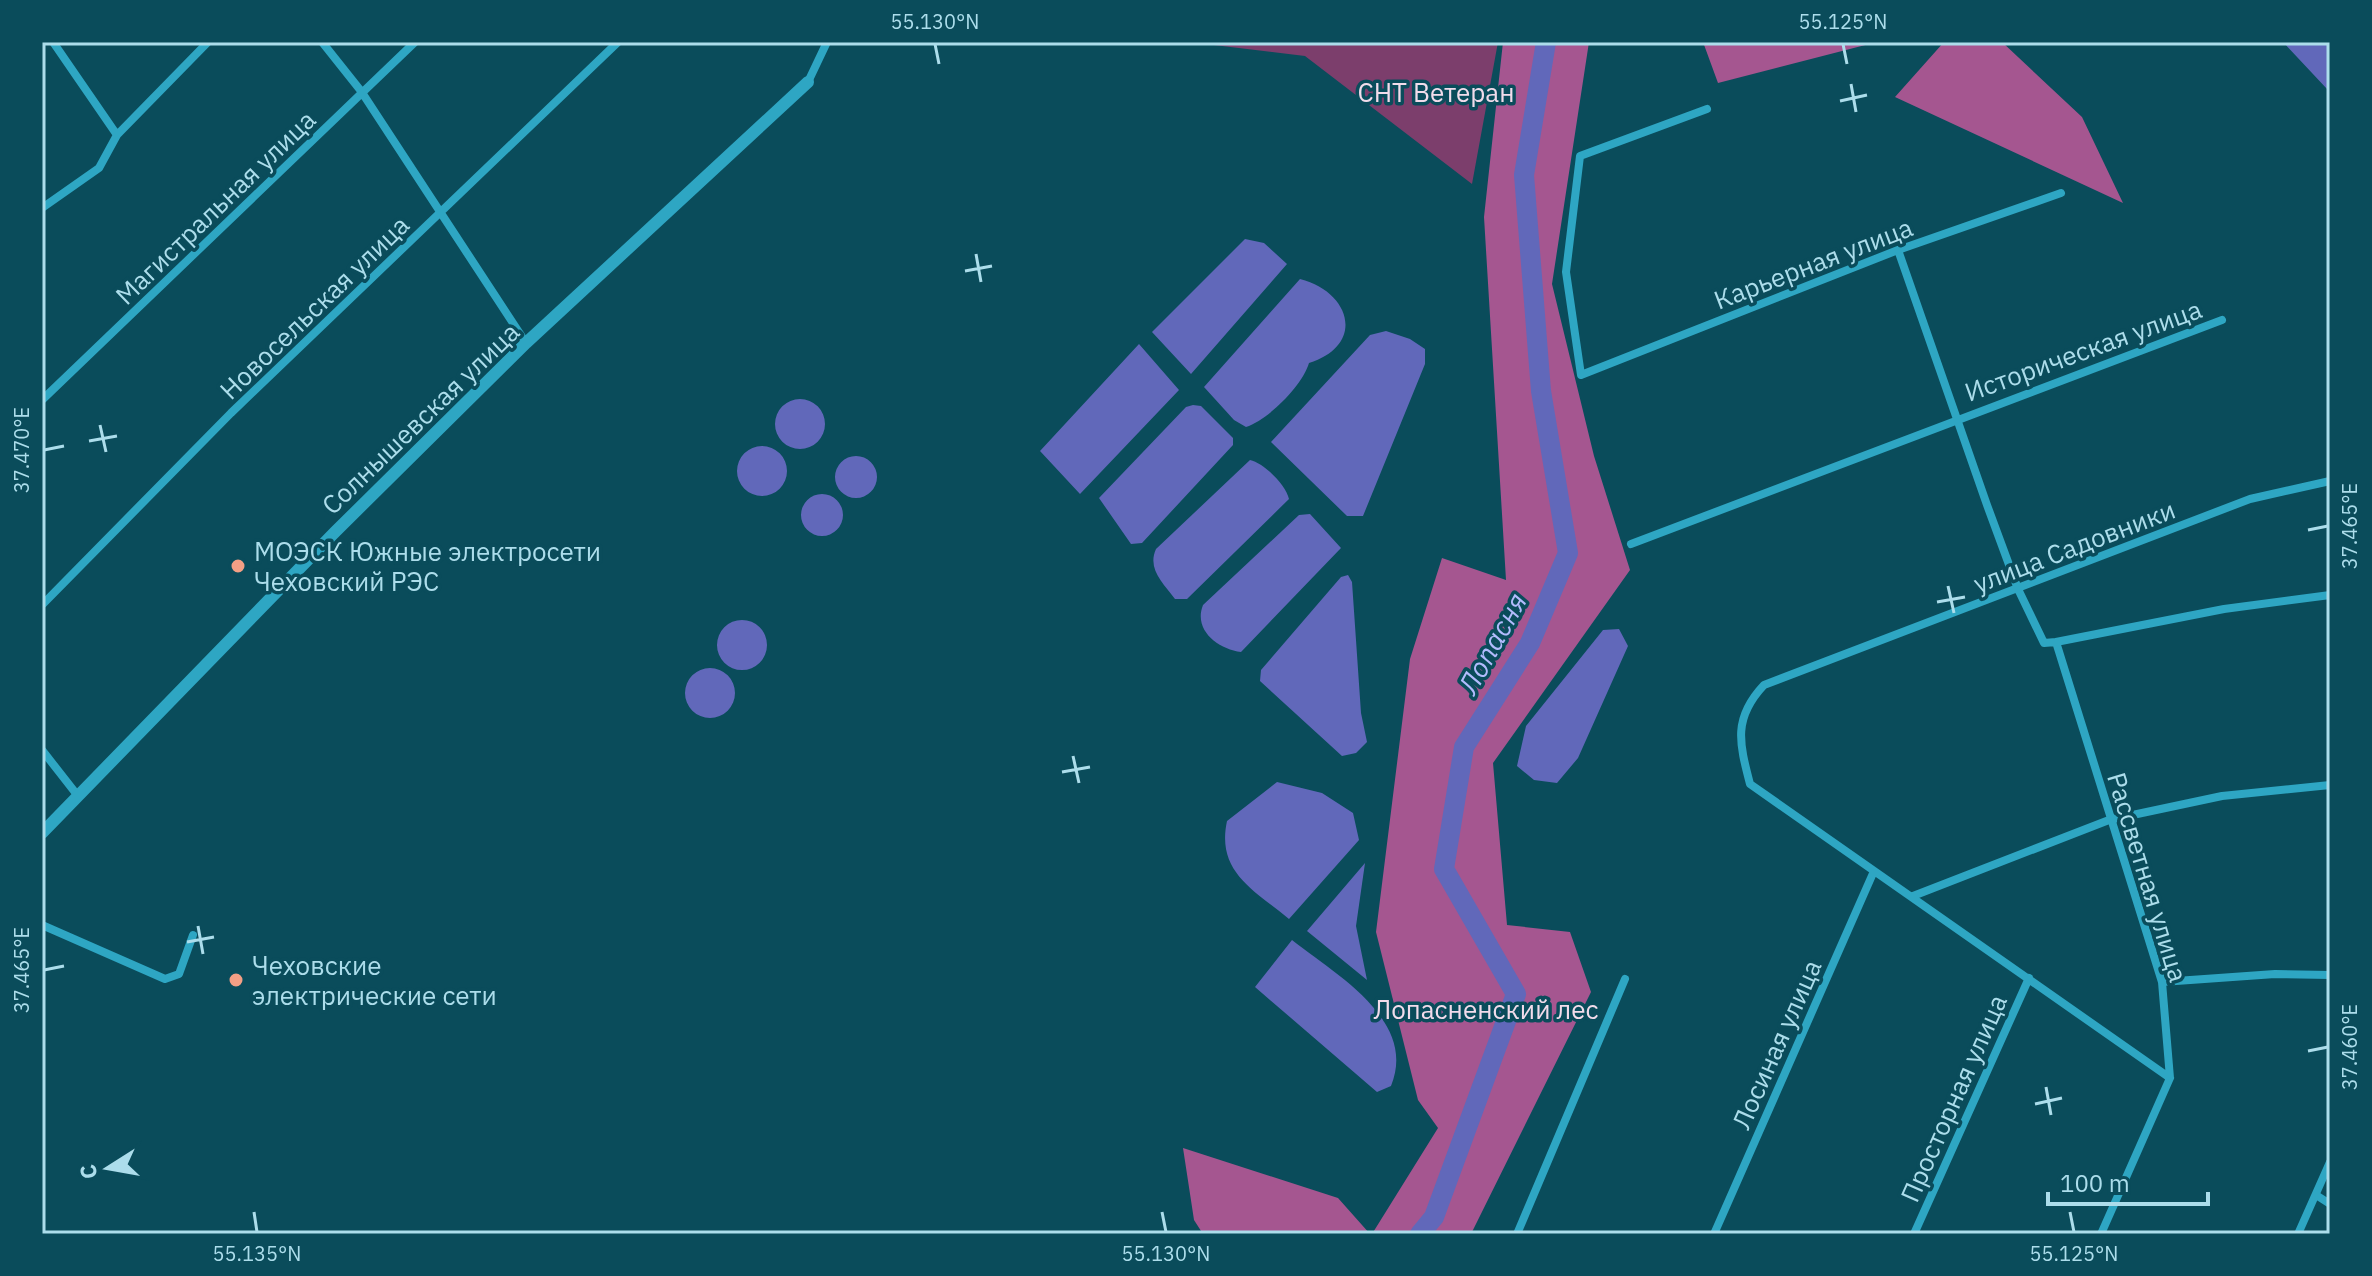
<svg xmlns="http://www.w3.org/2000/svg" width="2372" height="1276" font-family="'IBM Plex Sans',sans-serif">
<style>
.green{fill:#7c3e6c}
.forest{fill:#a55690}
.water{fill:#6168ba}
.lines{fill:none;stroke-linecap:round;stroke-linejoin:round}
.river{stroke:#6168ba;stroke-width:20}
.minor{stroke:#2ea6c3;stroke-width:8}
.tertiary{stroke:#2ea6c3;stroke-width:12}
.ticks{fill:none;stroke:#acddeb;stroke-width:3}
.poi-dot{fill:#f39f85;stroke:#0a4c5b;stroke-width:3}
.labels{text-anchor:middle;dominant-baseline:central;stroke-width:7;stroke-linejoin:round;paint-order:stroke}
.park-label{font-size:26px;fill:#f2dceb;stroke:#0a4c5b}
.street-label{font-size:26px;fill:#acddeb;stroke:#0a4c5b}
.poi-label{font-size:26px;fill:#acddeb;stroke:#0a4c5b;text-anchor:start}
.water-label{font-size:28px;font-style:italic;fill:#b2bbfd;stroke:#0a4c5b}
.neatline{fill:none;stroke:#acddeb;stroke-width:3}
.ticks-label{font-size:20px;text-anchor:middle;fill:#acddeb}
</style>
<rect width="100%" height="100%" fill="#0a4c5b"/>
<!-- green -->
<path class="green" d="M1189 42H1498L1472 184 1305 56Z"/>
<!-- forest -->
<path class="forest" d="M1503 42H1589L1552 284 1594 456 1630 570 1493 763 1507 925 1570 932 1591 992 1471 1234H1372L1438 1128 1418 1100 1376 932 1410 659 1442 558 1506 580 1484 217Z
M1703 42H1877L1718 83Z
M1944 42H2002L2082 117 2123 203 1895 97Z
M1183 1148 1338 1198 1370 1234H1203L1194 1220Z"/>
<!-- water -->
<path class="water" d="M2283 42H2330V89H2327Z
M1245 239 1264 243 1287 264 1191 374 1152 332Z
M1300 279C1351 292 1366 345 1309 363 1302 386 1269 419 1246 427L1234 420 1204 387Z
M1386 331 1410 339 1425 349V364L1363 516H1347L1271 442 1370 335Z
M1139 344 1179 390 1080 494 1040 451Z
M775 424a25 25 0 1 1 50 0a25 25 0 1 1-50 0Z
M1193 405 1201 406 1233 438V445L1142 543 1131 544 1099 498 1186 407Z
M737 471a25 25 0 1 1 50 0a25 25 0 1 1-50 0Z
M835 477a21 21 0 1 1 42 0a21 21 0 1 1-42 0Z
M1250 460C1264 463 1286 485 1289 499L1187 599H1175C1163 583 1147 569 1156 549Z
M801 515a21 21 0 1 1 42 0a21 21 0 1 1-42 0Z
M1310 514 1341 548 1241 652C1218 649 1193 630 1203 605L1299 515Z
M1348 575 1352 582 1361 713 1367 742 1356 753 1342 756 1260 681 1261 670 1341 577Z
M717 645a25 25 0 1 1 50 0a25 25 0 1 1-50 0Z
M1619 629 1628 646 1578 758 1557 783 1534 780 1517 766 1526 726 1603 630Z
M685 693a25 25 0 1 1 50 0a25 25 0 1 1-50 0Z
M1277 782 1322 793 1353 813 1359 840 1289 919C1254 890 1216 872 1227 821Z
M1365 863 1356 926 1367 980 1307 931Z
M1292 940C1335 974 1418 1020 1391 1086L1377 1092 1255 987Z"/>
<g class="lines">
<!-- river -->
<path class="river" d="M1420 1234 1434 1217 1516 994 1444 869 1464 747 1530 643 1568 553 1541 391 1524 175 1546 42"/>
<!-- minor -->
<path class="minor" d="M53 42 117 135
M322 42 361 91 526 343
M808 82 827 42
M1707 109 1580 156 1566 272 1581 375 1898 250 2061 193
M42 208 99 168 117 135 208 42
M1898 250 1987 505 2018 589 2044 643 2056 642 2162 982 2170 1078 2101 1234
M42 400 415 42
M1631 544 2222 320
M42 605 231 413 618 42
M2056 642 2224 609 2330 595
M42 750 78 796
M1913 896 2109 820 2222 796 2330 785
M42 925 165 979 179 974 193 935
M2162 982 2275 974 2330 975
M2170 1078 1750 784C1739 742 1733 718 1764 685L2250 499 2330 481
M2316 1195 2330 1204
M1517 1234 1625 979
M1714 1234 1874 871
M1914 1234 2029 978
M2298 1234 2330 1162"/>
<!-- tertiary -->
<path class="tertiary" d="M42 833 335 532 526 343 808 82"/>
</g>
<!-- ticks -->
<path class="ticks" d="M935 44 939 64M1843 44 1847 64M1851 84 1856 112M1840 101 1867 95M976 254 981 282M965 271 992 266M100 425 106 452M89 441 117 436M44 450 64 446M2308 530 2328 526M1948 586 1954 613M1937 602 1965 597M1073 756 1079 783M1062 772 1090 767M198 926 203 954M187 942 214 937M44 970 64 966M2308 1051 2328 1047M2046 1087 2051 1115M2035 1104 2062 1098M254 1212 257 1232M1162 1212 1166 1232M2070 1212 2074 1232"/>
<!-- markers -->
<g class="poi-dot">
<circle cx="238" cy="566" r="8"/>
<circle cx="236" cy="980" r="8"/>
</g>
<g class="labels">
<!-- park labels -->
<g class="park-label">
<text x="1436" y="92">СНТ Ветеран</text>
<text x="1486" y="1009">Лопасненский лес</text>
</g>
<!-- street labels -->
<g class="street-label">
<text transform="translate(215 207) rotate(-44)">Магистральная улица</text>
<text transform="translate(1813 263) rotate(-21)">Карьерная улица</text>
<text transform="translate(314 307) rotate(-44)">Новосельская улица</text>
<text transform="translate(2083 350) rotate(-20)">Историческая улица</text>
<text transform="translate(420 418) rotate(-44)">Солнышевская улица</text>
<text transform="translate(2074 546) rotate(-21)">улица Садовники</text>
<text transform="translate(2148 877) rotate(73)">Рассветная улица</text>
<text transform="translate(1776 1044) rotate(-66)">Лосиная улица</text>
<text transform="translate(1953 1098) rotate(-66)">Просторная улица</text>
</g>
<!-- poi labels -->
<g class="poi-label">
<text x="254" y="551">МОЭСК Южные электросети<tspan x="254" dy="30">Чеховский РЭС</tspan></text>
<text x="252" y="965">Чеховские<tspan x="252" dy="30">электрические сети</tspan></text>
</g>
<!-- water labels -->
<g class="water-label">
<text transform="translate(1492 643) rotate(-61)">Лопасня</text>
</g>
</g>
<!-- border -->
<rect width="2372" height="1276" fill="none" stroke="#0a4c5b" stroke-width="88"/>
<!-- north arrow -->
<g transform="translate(108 1168) rotate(259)" stroke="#0a4c5b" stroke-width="6" paint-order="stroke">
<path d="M0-6L14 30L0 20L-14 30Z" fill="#acddeb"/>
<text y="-12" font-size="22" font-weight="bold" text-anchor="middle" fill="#acddeb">С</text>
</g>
<!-- scale -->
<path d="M2048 1192v12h160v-12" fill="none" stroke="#acddeb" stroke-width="4"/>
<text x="2060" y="1192" font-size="24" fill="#acddeb" stroke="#0a4c5b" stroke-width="6" paint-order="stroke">100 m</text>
<rect x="44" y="44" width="2284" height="1188" class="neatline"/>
<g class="ticks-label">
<text x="935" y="29">55.130°N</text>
<text x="1843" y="29">55.125°N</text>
<text transform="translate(22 450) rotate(-90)" y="7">37.470°E</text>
<text transform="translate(2350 526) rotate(-90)" y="7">37.465°E</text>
<text transform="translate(22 970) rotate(-90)" y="7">37.465°E</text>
<text transform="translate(2350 1047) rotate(-90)" y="7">37.460°E</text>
<text x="257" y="1261">55.135°N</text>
<text x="1166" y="1261">55.130°N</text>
<text x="2074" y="1261">55.125°N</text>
</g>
</svg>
